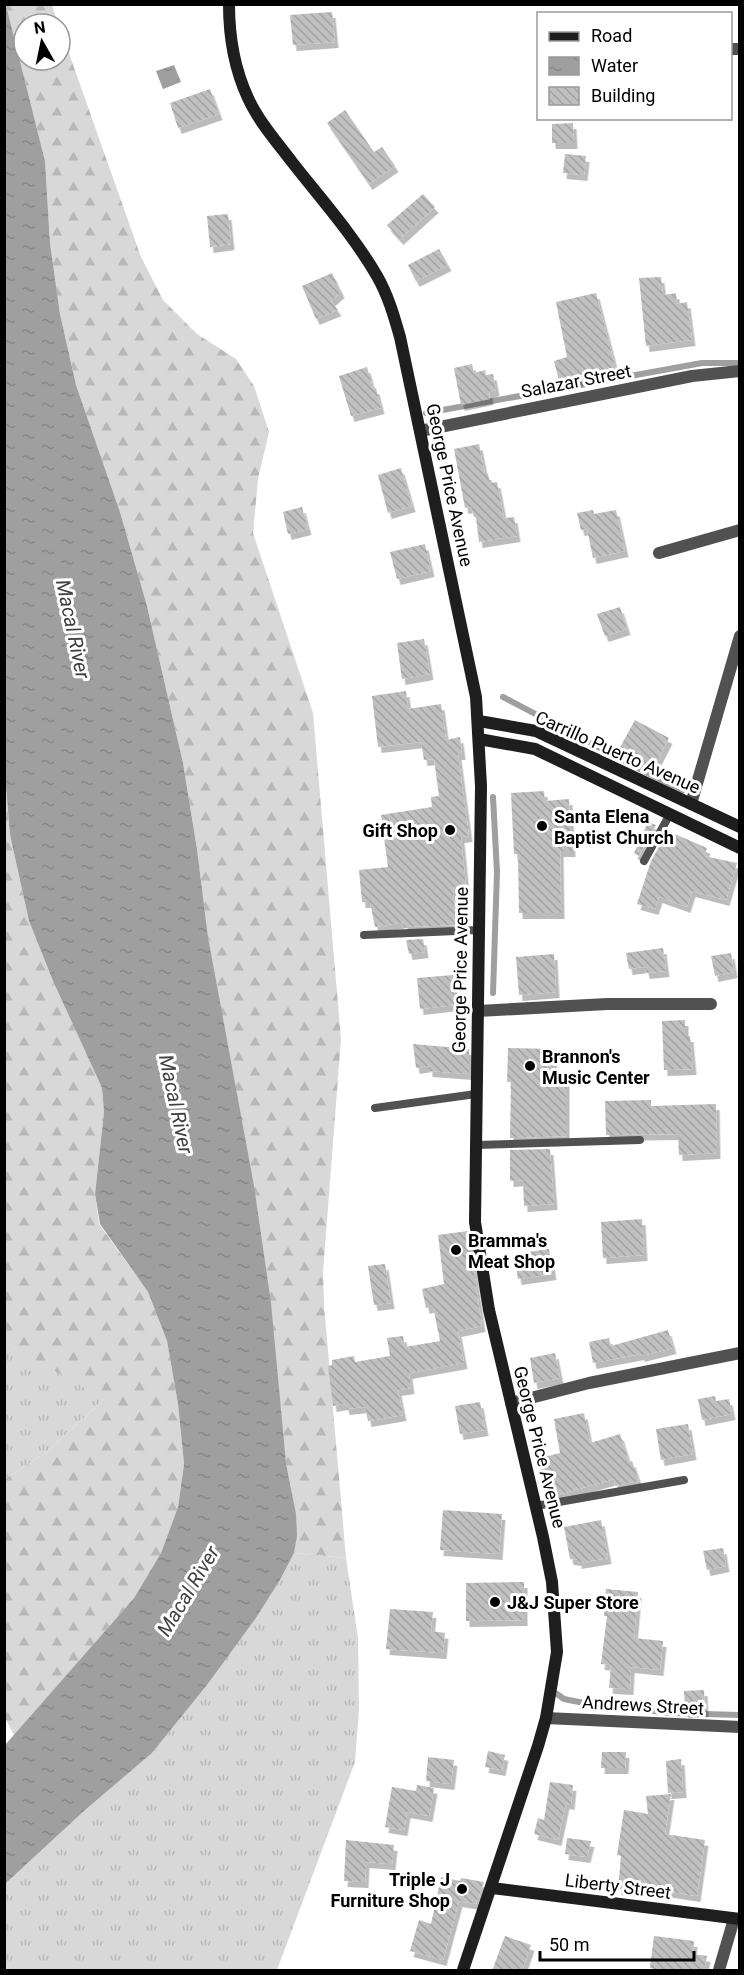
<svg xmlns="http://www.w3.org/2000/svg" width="744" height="1975" font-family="Roboto,sans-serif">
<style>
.grass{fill:url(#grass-tufts)}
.forest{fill:url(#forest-firs)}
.water{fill:url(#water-ripples)}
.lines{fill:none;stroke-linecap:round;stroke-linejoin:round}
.stream{stroke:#9f9f9f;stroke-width:6}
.building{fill:url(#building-back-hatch);filter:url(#shadow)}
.service{stroke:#515151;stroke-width:8}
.minor{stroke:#515151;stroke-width:12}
.tertiary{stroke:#515151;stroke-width:12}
.secondary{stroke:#1e1e1e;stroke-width:12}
.poi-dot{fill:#000;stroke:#fff;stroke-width:2}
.labels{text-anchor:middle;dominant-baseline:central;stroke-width:6;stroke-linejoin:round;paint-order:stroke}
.street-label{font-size:18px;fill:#000;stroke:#fff}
.poi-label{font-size:18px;font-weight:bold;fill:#000;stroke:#fff;text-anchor:start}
.water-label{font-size:20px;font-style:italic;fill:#404040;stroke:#fff}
</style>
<defs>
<pattern id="grass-tufts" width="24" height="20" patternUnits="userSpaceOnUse" patternTransform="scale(1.5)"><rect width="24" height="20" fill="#d8d8d8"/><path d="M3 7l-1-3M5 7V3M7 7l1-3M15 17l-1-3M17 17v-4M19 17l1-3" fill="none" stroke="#b8b8b8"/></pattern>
<pattern id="forest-firs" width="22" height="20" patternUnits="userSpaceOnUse" patternTransform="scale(1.5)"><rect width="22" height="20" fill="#d8d8d8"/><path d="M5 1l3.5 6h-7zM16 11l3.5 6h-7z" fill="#b8b8b8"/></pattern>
<pattern id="water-ripples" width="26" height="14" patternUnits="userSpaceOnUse" patternTransform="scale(1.5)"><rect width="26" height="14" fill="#9f9f9f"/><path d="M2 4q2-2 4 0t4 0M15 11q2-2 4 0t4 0" fill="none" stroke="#878787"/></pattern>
<pattern id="building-back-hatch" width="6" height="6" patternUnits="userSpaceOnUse" patternTransform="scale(1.5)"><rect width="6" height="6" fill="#c0c0c0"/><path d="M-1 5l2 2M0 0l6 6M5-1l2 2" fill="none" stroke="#a3a3a3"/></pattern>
<filter id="shadow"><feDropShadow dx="3.5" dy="6" stdDeviation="0" flood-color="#0004"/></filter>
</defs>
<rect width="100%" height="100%" fill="#fff"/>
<!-- grass -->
<path class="grass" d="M4 1345H10L105 1398 47 1452 5 1479Z
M294 1553 346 1558 358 1638 359 1709 355 1762 277 1970H5V1884L84 1811 152 1753 207 1685 256 1618 280 1580Z"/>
<!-- forest -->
<path class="forest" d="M6 5H52L58 24H24V60H60V28L141 257 163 300 197 334 236 359 254 386 269 432 258 479 253 533 313 713 341 1039 323 1272 324 1305 346 1558 294 1553C299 1522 292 1494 286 1463L208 937 197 849 183 763 147 606 120 512 76 385 60 314 50 243 45 161Z
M4 763 10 835 29 921 53 981 102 1088 104 1112 95 1194 99 1224 148 1292 167 1341 178 1404 184 1464 178 1507 161 1553 134 1598 14 1735 4 1716 5 1479 47 1452 104 1399 10 1345H5Z"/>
<!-- water -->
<path class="water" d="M6 5 45 161 50 243 60 314 76 385 120 512 147 606 183 763 197 849 208 937 254 1186 271 1303 286 1463 296 1514 297 1536 294 1553 280 1580 256 1618 207 1685 152 1753 84 1811 5 1884V1745L134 1598 161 1553 178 1507 184 1464 178 1404 167 1341 148 1292 100 1224 95 1194 104 1112 102 1088 53 981 29 921 10 835 4 763Z
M174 65 181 82 163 89 156 71Z"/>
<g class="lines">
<!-- stream -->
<path class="stream" d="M426 413 702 363H740
M503 697 682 791
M493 993 497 872 493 797
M557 1694 564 1699 579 1702 670 1713 740 1715"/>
</g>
<!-- building -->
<path class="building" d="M332 12 335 42 293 45 290 15Z
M210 89 219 114 178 128 170 103Z
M345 110 374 152 382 147 395 166 369 184 327 123Z
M573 123 574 143H552V124Z
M565 154 586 156 584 175 563 173Z
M423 194 435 207 400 239 387 225Z
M228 214 231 244 210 247 207 216Z
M439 249 448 265 416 281 408 265Z
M332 273 341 292 331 301 338 310 316 319 302 286Z
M661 277 663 295 676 293 677 304 687 302 692 340 646 346 639 278Z
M596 293 616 370 560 385 554 361 567 357 556 302Z
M472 364 474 373 485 370 486 375 493 374 496 390 489 392 490 399 461 405 454 368Z
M367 367 373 389 376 388 381 408 351 416 339 376Z
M479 444 485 474H488L490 483 497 482 504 518 514 517 517 536 479 542 476 517H474L471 507 465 508 454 449Z
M401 468 412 506 388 513 378 475Z
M302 507 308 529 288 534 283 512Z
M593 510 594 514 616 510 625 551 593 558 587 529 581 530 577 513Z
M425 544 431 571 397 579 390 552Z
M620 607 627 629 605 636 597 614Z
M424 639 430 674 402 679 397 643Z
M406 691 408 709 441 704 446 740 460 737 462 754H458L469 836 461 837 466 886 453 887 456 925 404 927V922L375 927 370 902H362L359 870 388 867 381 815 432 807 431 797 439 796 434 759 424 760 421 742 378 747 372 696Z
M635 720 669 738 653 769 618 751Z
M544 791 545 801 569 799 572 851H560L561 913H519L518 854H514L511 793Z
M648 822 656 825 639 856 634 853Z
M668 831 707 848 704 856 737 863 726 900 692 891 687 907 659 897 655 909 637 904 651 861Z
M423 939 425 952 409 954 406 940Z
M663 948 666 971 646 973 645 967 629 969 626 953Z
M731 953 734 972 715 976 711 956Z
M554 954 556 992 519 995 516 957Z
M453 975 455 1005 420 1009 417 978Z
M685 1020V1036H690L693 1069 664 1070 662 1021Z
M413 1044 469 1049V1074L429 1071V1066L416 1068Z
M508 1048 554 1049 553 1080 566 1078V1136L510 1138 511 1082H507Z
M651 1100V1106L716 1104 717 1153 679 1155 678 1134 606 1135 605 1101Z
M550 1149 554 1204 524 1206 523 1180 510 1181V1150Z
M642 1219 644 1255 603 1258 601 1222Z
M468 1231 482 1326 458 1331 464 1363 409 1373 411 1388 398 1390 403 1415 368 1421 365 1407 346 1409 345 1404 333 1406 328 1366 332 1365V1360L354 1356 355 1362 390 1356 387 1338 403 1336 405 1347 440 1341 433 1306 426 1308 422 1289 444 1284 438 1235Z
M549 1249 553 1274 518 1279 514 1254Z
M385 1264 391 1303 374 1305 368 1266Z
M668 1330 673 1348 641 1356V1354L593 1363 589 1342 609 1338 611 1346Z
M555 1353 560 1378 534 1383 530 1358Z
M715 1396 716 1401 729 1399 732 1414 702 1420 698 1399Z
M480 1402 485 1430 460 1434 455 1406Z
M584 1413 590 1443 620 1434 629 1462 632 1461 639 1481 615 1486 614 1479 547 1498 536 1459 560 1453 554 1419Z
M688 1424 693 1454 661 1460 656 1429Z
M443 1510 502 1514 499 1554 440 1550Z
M601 1520 608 1558 578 1563V1560L570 1559 564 1527Z
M723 1548 726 1566 707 1570 703 1551Z
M524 1582V1620L466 1621V1583Z
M606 1589 638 1592 634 1638 663 1641 660 1670 631 1667 630 1689 609 1688 611 1665 601 1664 607 1616H604Z
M390 1609 433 1612 431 1631 445 1633 443 1653 386 1649Z
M704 1690 705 1711 685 1712 684 1691Z
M488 1751 505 1755 502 1770 485 1767Z
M602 1752H626L625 1768H601Z
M428 1757 454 1760 451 1784 426 1781Z
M681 1759 683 1792 668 1793 666 1761Z
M550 1782 573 1785 571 1804 566 1803 558 1840 534 1834 538 1818 544 1820Z
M417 1785 434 1788 429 1816 407 1812 404 1830 385 1827 392 1787 416 1791Z
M671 1794 665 1834 705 1840 697 1896 657 1890V1893L618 1889 621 1856 617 1855 624 1810 648 1814 646 1796Z
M567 1838 591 1841 587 1857 565 1854Z
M346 1840 394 1845 392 1864 366 1862 365 1882 344 1881Z
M441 1877 460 1881 461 1878 484 1882 476 1904 459 1901 443 1960 410 1951 419 1920 431 1924Z
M505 1936 531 1945 522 1971H492Z
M654 1936 694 1941 693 1954 707 1956 704 1971H664L650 1968Z"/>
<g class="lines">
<!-- service -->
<path class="service" d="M644 861 670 814
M364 935 479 930
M375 1108 476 1094
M476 1145 640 1140
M536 1506 684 1480"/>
<!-- minor -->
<path class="minor" d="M730 49H740
M659 553 740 530
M691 804 740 636
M478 1011 607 1004H711
M511 1403 589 1383 740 1353
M546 1718 740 1727
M719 1970 734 1919"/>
<!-- tertiary -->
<path class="tertiary" d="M420 431 692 376 740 371"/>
<!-- secondary -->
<path class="secondary" d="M229 4C229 37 234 68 248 98 259 122 277 142 292 162 321 199 354 236 377 276 388 295 394 316 400 337L476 697 481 786 475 1222 489 1310 543 1537 552 1582 557 1652 546 1718 538 1746 463 1970
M479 721 536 731 740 827
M479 739 535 749 740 848
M492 1888 740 1919"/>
</g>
<!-- markers -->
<g class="poi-dot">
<circle cx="542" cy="826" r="6"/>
<circle cx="450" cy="830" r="6"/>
<circle cx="530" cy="1066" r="6"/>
<circle cx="456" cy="1250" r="6"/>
<circle cx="495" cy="1602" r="6"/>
<circle cx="462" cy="1889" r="6"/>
</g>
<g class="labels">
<!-- street labels -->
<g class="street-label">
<text transform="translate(576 381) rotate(-11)">Salazar Street</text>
<text transform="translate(450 485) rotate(78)">George Price Avenue</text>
<text transform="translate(618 752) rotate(24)">Carrillo Puerto Avenue</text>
<text transform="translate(460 970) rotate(-89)">George Price Avenue</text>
<text transform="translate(540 1447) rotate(76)">George Price Avenue</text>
<text transform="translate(643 1705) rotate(3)">Andrews Street</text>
<text transform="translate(618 1886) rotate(7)">Liberty Street</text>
</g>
<!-- poi labels -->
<g class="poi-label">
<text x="554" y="816">Santa Elena<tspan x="554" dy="21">Baptist Church</tspan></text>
<text x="438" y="830" text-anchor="end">Gift Shop</text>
<text x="542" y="1056">Brannon's<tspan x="542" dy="21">Music Center</tspan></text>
<text x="468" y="1240">Bramma's<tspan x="468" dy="21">Meat Shop</tspan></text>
<text x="507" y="1602">J&amp;J Super Store</text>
<text x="450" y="1879" text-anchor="end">Triple J<tspan x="450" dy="21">Furniture Shop</tspan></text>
</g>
<!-- water labels -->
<g class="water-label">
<text transform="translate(73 629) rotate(78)">Macal River</text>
<text transform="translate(176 1104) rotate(78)">Macal River</text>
<text transform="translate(188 1591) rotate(-59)">Macal River</text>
</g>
</g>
<!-- border -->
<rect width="744" height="1975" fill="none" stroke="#000000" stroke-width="12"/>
<!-- legend -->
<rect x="537" y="12" width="195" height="108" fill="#ffffff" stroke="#999999" stroke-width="1.5"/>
<rect x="549" y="32" width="30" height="9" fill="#1e1e1e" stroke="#999999" stroke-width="1.5"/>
<text x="591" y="42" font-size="18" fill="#000000">Road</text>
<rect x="549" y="57" width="30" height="18" fill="url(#water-ripples)" stroke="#999999" stroke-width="1.5"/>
<text x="591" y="72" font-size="18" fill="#000000">Water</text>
<rect x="549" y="87" width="30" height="18" fill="url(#building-back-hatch)" stroke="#999999" stroke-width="1.5"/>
<text x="591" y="102" font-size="18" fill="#000000">Building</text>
<!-- north arrow -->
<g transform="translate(42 42) rotate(351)"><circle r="28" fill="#ffffff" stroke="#999999" stroke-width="1.5"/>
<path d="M0-4.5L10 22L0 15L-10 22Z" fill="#000000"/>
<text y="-9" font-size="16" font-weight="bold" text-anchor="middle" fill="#000000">N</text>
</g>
<!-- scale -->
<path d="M540 1951v9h154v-9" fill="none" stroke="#000000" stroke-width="3"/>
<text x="549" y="1951" font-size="18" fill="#000000" stroke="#ffffff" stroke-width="4.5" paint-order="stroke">50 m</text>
</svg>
